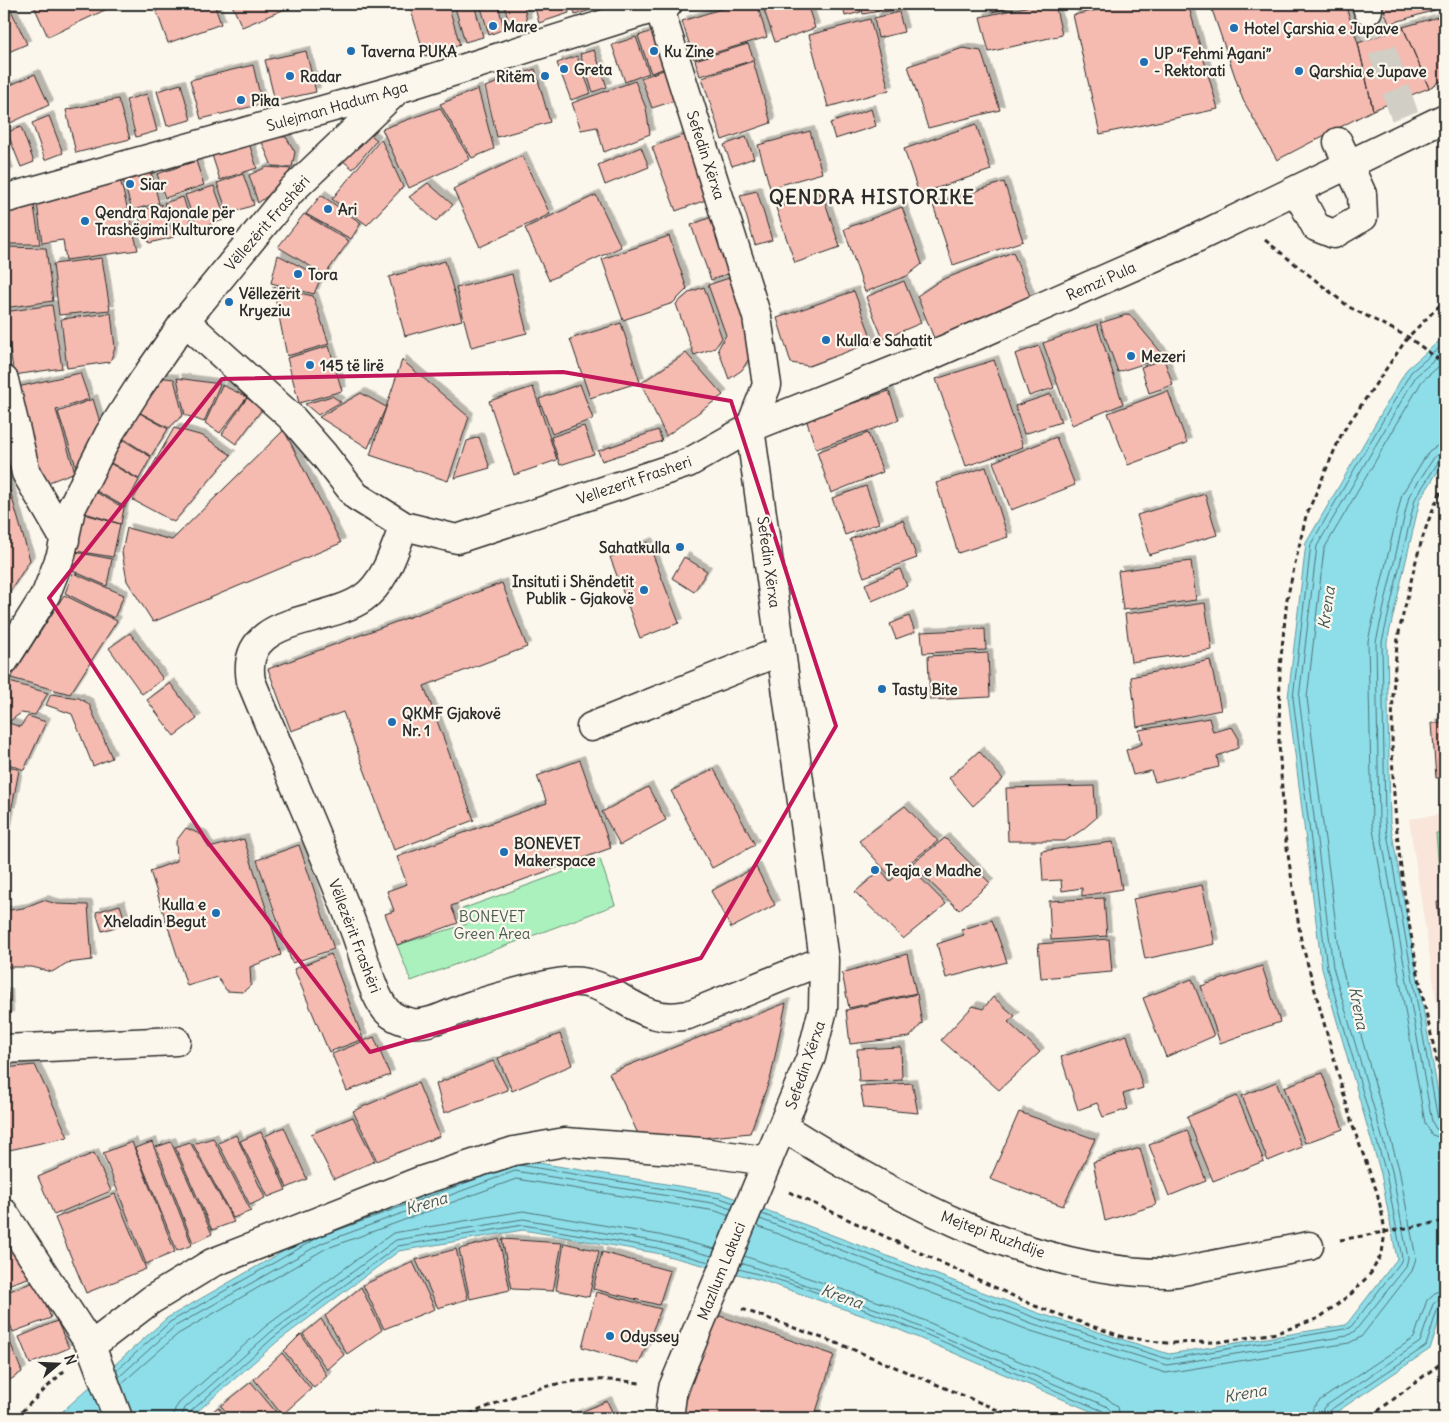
<svg xmlns="http://www.w3.org/2000/svg" width="1449" height="1422" font-family="Delius,sans-serif">
<style>
.built{fill:#f9e5da}
.green{fill:#aaf1bd;stroke:#6a8e74}
.water{fill:#8ddee9;stroke:#66969d}
.lines{fill:none;stroke-linecap:round;stroke-linejoin:round}
.shore{stroke:#527377;stroke-width:1}
.building{fill:#f5bab0;stroke:#2b2b2b;filter:url(#shadow)}
.minor-tunnel{stroke:#d1cec5;stroke-width:28;stroke-dasharray:28 14;stroke-linecap:butt}
.minor-casing{stroke:#2b2b2b;stroke-width:31}
.path{stroke:#2b2b2b;stroke-width:3;stroke-dasharray:5 4;stroke-linecap:butt}
.minor{stroke:#fbf7ec;stroke-width:28}
.marked{fill:none;stroke:#c2185b;stroke-width:4;stroke-linejoin:round}
.poi-dot{fill:#1f6fb2;stroke:#fbf7ec;stroke-width:2}
.labels{text-anchor:middle;dominant-baseline:central;stroke-width:4.5;stroke-linejoin:round;paint-order:stroke}
.poi-label{font-size:15px;font-weight:bold;fill:#2b2b2b;stroke:#fbf7ec;text-anchor:start}
.street-label{font-size:15px;fill:#2b2b2b;stroke:#fbf7ec}
.park-label{font-size:15px;fill:#4b5c50;stroke:#fbf7ec}
.water-label{font-size:16px;font-style:italic;fill:#44585a;stroke:#fbf7ec}
.district-label{font-size:20px;font-weight:bold;letter-spacing:1px;fill:#2b2b2b;stroke:#fbf7ec}
</style>
<defs>
<filter id="shadow"><feDropShadow dx="4.5" dy="-4.5" stdDeviation="0" flood-color="#0004"/></filter>
</defs>
<rect width="100%" height="100%" fill="#fbf7ec"/>
<filter id="ink" filterUnits="userSpaceOnUse"><feTurbulence type="fractalNoise" baseFrequency=".02" numOctaves="2"/><feDisplacementMap in="SourceGraphic" scale="10" xChannelSelector="R" yChannelSelector="G"/><feConvolveMatrix kernelMatrix="1 2 1 2 8 2 1 2 1" color-interpolation-filters="sRGB"/></filter>
<g filter="url(#ink)">
<!-- built -->
<path class="built" d="M1445 814V1058L1409 819Z"/>
<!-- green -->
<path class="green" d="M1445 832V892H1441L1436 833Z
M600 859 615 905 411 981 397 945 467 924 462 909Z"/>
<!-- water -->
<path class="water" d="M1445 336V460L1420 500 1387 642 1390 822 1445 1132V1302L1430 1349 1329 1417 1107 1418 881 1322 761 1280 656 1253 523 1230 399 1251 278 1341 190 1418H55L167 1318 317 1232 514 1159 721 1193 1038 1313 1169 1354 1346 1325 1397 1259 1381 1174 1322 969 1288 698 1306 543 1407 369Z"/>
<g class="lines">
<!-- shore -->
<path class="shore" d="M1445 444 1437 446 1429 451 1402 494 1368 641 1372 824 1425 1123 1432 1135 1445 1139
M1445 452 1435 456 1409 496 1376 642 1379 823 1432 1122 1436 1129 1445 1131
M1445 458 1439 461 1415 499 1382 642 1385 822 1438 1120 1441 1124 1445 1125
M519 1165 720 1198 734 1203
M762 1214 1036 1318 1168 1359 1350 1328 1400 1263 1402 1258 1386 1173 1327 968 1293 698 1311 544 1411 372 1445 343
M760 1219 1034 1324 1167 1365 1347 1336 1355 1331 1406 1267 1408 1258 1392 1171 1333 967 1299 698 1317 546 1416 376 1445 351
M757 1226 1031 1331 1166 1373 1349 1343 1361 1337 1412 1271 1416 1258 1399 1169 1341 965 1307 698 1324 549 1422 381 1445 361
M744 1256 888 1305 1108 1399 1118 1407 1120 1418
M741 1263 885 1312 1106 1406 1111 1411 1113 1418
M739 1269C864 1301 984 1361 1103 1411L1107 1418
M116 1371 170 1322 319 1237 476 1179
M119 1377 174 1327 322 1243 515 1171 718 1204 731 1209
M121 1384 178 1334 325 1249 516 1179 716 1211 729 1216
M173 1418 175 1409 179 1403 266 1326 393 1233 523 1211 659 1235 715 1249
M181 1418 185 1408 271 1332 396 1240 523 1219 658 1242 712 1256
M187 1418 189 1413 274 1337 398 1246 523 1225 657 1248 709 1262
M1311 1418 1313 1408 1319 1401 1414 1338 1427 1300 1436 1292 1445 1290
M1319 1418 1324 1407 1420 1342 1433 1304 1439 1299 1445 1298
M1325 1418 1327 1412 1426 1346 1438 1307 1445 1304"/>
</g>
<!-- building -->
<path class="building" d="M4 4H8L27 44 4 54Z
M33 4H104L107 9 48 37Z
M154 4H214L221 24 168 43Z
M234 4H289L290 7 242 27 232 5Z
M409 4H448L460 45 425 56Z
M454 4H474L483 37 465 42Z
M480 4H498L504 29 489 35Z
M504 4H524L527 22 510 27Z
M534 4H567L569 13 539 23Z
M573 4H597V8L575 15Z
M737 4H757L767 37 694 59 682 21Z
M762 4H807L815 28 775 42Z
M843 4H859L861 12 845 16Z
M861 4H878L880 11 863 14Z
M880 4H911L912 8 881 12Z
M913 4H949V5L913 8Z
M990 4H1024L992 12Z
M1039 4H1055L1062 35 989 52 980 17Z
M1126 4H1188L1218 109 1100 134 1073 15Z
M1210 4H1345L1358 43 1373 110 1277 160 1243 100Z
M1382 4H1433L1435 10 1389 24Z
M899 12 904 32 878 38 874 18Z
M1445 15V79L1429 88 1403 27Z
M870 19 889 90 828 107 809 35Z
M1403 27 1429 88 1373 110 1358 43Z
M658 29 671 66 651 73 638 36Z
M636 37 649 73 625 82 612 45Z
M748 44 754 60 700 76 695 60Z
M963 48 981 51 1000 110 928 128 908 66Z
M594 50 607 87 593 92 580 54Z
M306 51 316 92 275 101 265 60Z
M577 56 591 93 571 100 557 63Z
M753 61 771 123 722 140 702 78Z
M253 65 262 104 201 119 190 80Z
M669 68 680 99 652 108 641 78Z
M535 69 550 122 497 137 485 87Z
M35 74 49 105 4 126V88Z
M635 81 646 108 650 134 604 152 597 127 581 130 572 103Z
M181 84 191 120 167 126 157 91Z
M478 89 494 149 472 158 440 104Z
M147 94 157 131 136 137 126 100Z
M118 99 130 139 76 153 66 110Z
M440 108 470 159 409 188 382 129Z
M871 109 876 126 835 139 830 123Z
M49 116 63 153 45 160 32 123Z
M976 124 991 170 919 194 904 149Z
M21 127 34 162 21 167 7 132Z
M366 131 377 140 353 169 342 160Z
M810 131 822 173 770 188 758 145Z
M687 134 711 198 676 211 652 147Z
M267 136 286 137 295 152 292 167 272 166 261 140Z
M746 137 754 158 732 166 724 145Z
M381 139 403 187 367 225 332 199Z
M249 143 257 168 220 180 212 155Z
M641 147 649 167 605 185 598 165Z
M522 156 550 214 480 247 453 189Z
M4 158 9 173 4 175Z
M196 161 204 185 165 198 157 174Z
M267 167 291 169 277 189 258 203 249 175Z
M151 172 159 203 132 210 123 180Z
M243 174 254 205 228 214 217 183Z
M120 179 138 250 66 260 63 240 42 243 37 202Z
M1004 182 1023 241 953 265 933 205Z
M428 183 453 205 436 221 409 197Z
M214 186 226 219 197 229 185 195Z
M757 191 772 240 755 245 740 195Z
M822 193 840 247 795 263 776 208Z
M321 195 361 223 351 239 306 214Z
M596 195 621 247 549 280 525 228Z
M183 197 192 225 174 232 164 203Z
M33 200 40 244H4V211Z
M161 204 174 237 149 243 137 213Z
M902 207 922 264 907 276 865 292 844 229Z
M304 214 349 241 325 275 278 247Z
M719 214 739 270 711 280 691 225Z
M669 236 687 289 673 303 623 320 602 259Z
M4 247 46 248 53 301 4 308Z
M1013 252 1033 304 936 343 917 296 939 281Z
M278 255 321 277 314 294 271 283Z
M102 258 110 310 59 315 53 264Z
M445 261 462 320 405 336 389 277Z
M512 274 527 333 471 347 456 288Z
M738 275 750 357 742 370 729 379 718 349 726 335 708 285Z
M904 281 921 323 883 339 866 297Z
M273 287 313 296 329 344 287 356Z
M704 287 722 338 715 348 694 355 676 304 690 292Z
M854 291 873 342 809 366 791 363 777 318Z
M52 305 62 368 14 375 4 312Z
M111 313 115 348 110 362 67 368 61 319Z
M1129 314 1165 357 1118 372 1100 323Z
M621 323 640 382 590 398 570 339Z
M1097 324 1123 404 1072 425 1043 343Z
M329 346 342 391 299 403 287 358Z
M1039 346 1054 388 1029 396 1015 354Z
M686 353 723 395 666 436 641 383Z
M1164 359 1173 385 1149 393 1141 367Z
M402 360 469 417 448 481 370 455Z
M994 360 1023 447 966 466 936 379Z
M80 373 89 399 56 410 75 472 44 484 13 388Z
M157 377 174 379 183 415 169 428 135 410Z
M177 378 220 384 204 422 185 415Z
M580 384 593 419 552 434 539 399Z
M222 385 247 397 220 433 205 423Z
M533 387 557 460 514 475 489 401Z
M889 391 899 420 816 449 806 419Z
M1168 391 1187 443 1128 465 1108 413Z
M361 393 386 407 368 448 319 417Z
M1051 394 1061 422 1024 434 1015 406Z
M332 396 341 402 318 415 305 404Z
M247 398 263 408 236 444 222 434Z
M93 399 103 432 78 472 58 412Z
M136 411 168 429 151 456 121 437Z
M584 426 594 454 560 465 551 437Z
M174 428 203 436 231 455 174 522 133 500Z
M284 430 341 543 153 622 127 581 122 552 127 528 172 540Z
M658 430 662 441 602 461 598 451Z
M868 433 883 472 831 493 817 452Z
M479 437 490 468 455 478 467 441Z
M1056 437 1075 485 1011 510 993 462Z
M120 438 151 457 139 479 106 460Z
M106 461 139 480 125 507 91 488Z
M986 467 1008 537 958 553 936 483Z
M4 470 30 560 4 601Z
M866 486 879 523 845 535 832 498Z
M92 490 124 508 121 524 85 513Z
M1205 494 1217 535 1149 555 1137 515Z
M84 514 120 524 113 557 75 551Z
M903 520 917 558 864 577 850 539Z
M648 542 679 623 640 638 610 557Z
M75 552 112 559 107 586 73 571Z
M684 557 707 571 694 592 672 578Z
M1191 561 1196 600 1123 610 1118 571Z
M900 569 907 586 872 601 865 584Z
M73 573 124 595 114 618 65 593Z
M502 583 527 647 424 686 474 820 394 850 343 712 291 731 268 669Z
M64 595 117 621 70 694 11 678Z
M1205 603 1212 650 1131 662 1125 614Z
M909 616 915 632 896 639 890 624Z
M985 629 986 650 923 653 921 632Z
M130 633 163 679 142 694 109 648Z
M988 653 990 697 930 700 928 656Z
M1210 660 1221 710 1137 727 1131 677Z
M6 681 48 693 35 715 21 713 10 721 4 719V684Z
M170 683 197 719 174 736 147 700Z
M51 694 79 698 89 704 112 758 93 766 72 714 46 705Z
M28 716 46 722 24 770 4 762V721L20 727Z
M1209 718 1213 732 1232 727 1238 737V748L1217 756 1219 767 1155 782 1151 771 1133 775 1126 750 1142 744 1139 730Z
M1432 723H1445V777L1436 778Z
M979 751 1003 779 973 806 949 778Z
M580 760 611 848 451 906 458 923 397 945 385 914 394 911 387 891 407 884 397 857 547 803 537 776Z
M4 764 19 770 11 812 4 811Z
M714 769 755 845 712 868 671 791Z
M1094 786 1096 818 1082 830 1065 841H1008L1006 788Z
M648 787 666 820 620 845 602 812Z
M905 806 938 841 891 877 859 841Z
M4 813 10 814 4 844Z
M186 828 202 835 209 848 244 839 281 955 250 967 251 985 243 992 227 991 217 977 187 986 150 871 177 861 176 841Z
M945 838 990 883 959 910 911 864Z
M1113 842 1122 889 1082 896V888L1062 891 1061 880 1043 881 1041 851Z
M299 845 334 949 292 963 257 860Z
M909 866 946 904 903 939 855 892 881 870 890 881Z
M756 867 775 905 731 928 711 891Z
M1202 885 1215 944 1145 959 1133 899Z
M1104 898 1107 936 1051 940 1049 901Z
M43 900 57 904 88 905 92 960 67 963 52 972 32 967H4V911L23 908Z
M1437 902H1445V979Z
M120 905 126 924 102 931 96 912Z
M992 920 1007 962 946 978 937 944 964 935 961 930Z
M1109 939 1112 972 1041 978 1038 944Z
M331 954 363 1039 329 1052 294 969Z
M907 954 916 993 849 1008 842 973Z
M1262 966 1280 1022 1220 1043 1201 986Z
M1192 979 1214 1036 1166 1057 1143 998Z
M4 993H8L9 1016 4 1017Z
M917 994 922 1023 910 1037 850 1044 846 1010Z
M993 997 1015 1016 1008 1022 1040 1052 999 1090 941 1040 973 1006 983 1009Z
M786 1003 771 1076 750 1133 643 1144 609 1073Z
M560 1034 572 1065 512 1091 498 1058Z
M1127 1035 1143 1088 1123 1094 1128 1109 1103 1117 1097 1103 1078 1110 1061 1057Z
M374 1037 390 1075 347 1091 332 1054Z
M901 1047 902 1080 859 1082 857 1049Z
M493 1061 508 1090 444 1113 436 1084Z
M35 1065 68 1137 5 1151 4 1068Z
M1322 1073 1343 1129 1305 1143 1284 1087Z
M1276 1082 1302 1147 1268 1161 1242 1096Z
M418 1083 440 1136 377 1161 353 1111Z
M912 1083 918 1113 864 1108 860 1086Z
M1237 1096 1264 1161 1213 1181 1187 1117Z
M1019 1112 1095 1139 1063 1206 990 1179Z
M353 1117 375 1161 334 1179 311 1134Z
M284 1127 307 1179 287 1188 265 1136Z
M1187 1130 1206 1181 1169 1196 1149 1145Z
M261 1132 286 1190 268 1197 240 1141Z
M236 1135 265 1198 250 1205 218 1143Z
M213 1138 251 1211 233 1218 193 1144Z
M132 1142 175 1252 146 1264 103 1153Z
M152 1142 192 1245 177 1251 135 1148Z
M171 1142 212 1234 193 1243 156 1147Z
M190 1142 234 1222 212 1230 175 1147Z
M1140 1148 1156 1205 1105 1221 1093 1162Z
M94 1153 111 1191 54 1215 38 1177Z
M115 1194 146 1269 86 1293 55 1218Z
M499 1239 510 1290 470 1299 459 1249Z
M502 1239 562 1243 553 1291 512 1289Z
M564 1243 599 1251 589 1297 556 1290Z
M13 1245 34 1276 4 1286V1250Z
M456 1249 468 1299 438 1308 416 1260Z
M602 1252 670 1271 659 1305 593 1289Z
M413 1262 435 1309 384 1329 363 1285Z
M37 1281 51 1318 13 1332 4 1307V1293Z
M361 1287 382 1330 347 1354 325 1316Z
M596 1292 661 1309 639 1364 582 1347Z
M711 1313 834 1355 814 1418H680L700 1361Z
M321 1319 344 1355 327 1370 303 1334Z
M57 1321 69 1348 30 1364 19 1337Z
M4 1327 22 1372 4 1384Z
M301 1334 327 1376 314 1388 284 1351Z
M282 1353 311 1389 282 1415 254 1379Z
M251 1382 280 1417 278 1418H232L221 1406Z
M607 1401 615 1418H567Z
M218 1407 228 1418H206Z"/>
<g class="lines">
<!-- minor-tunnel -->
<path class="minor-tunnel" d="M1368 10 1411 134"/>
<!-- minor casing -->
<g class="minor-casing">
<path id="minor" d="M1366 4 1368 10
M659 7 757 317 767 385 750 428 824 960 823 1009 811 1057 673 1388 669 1418
M1296 190 1316 227 1334 234 1363 217 1362 194 1338 142
M4 199 398 89 668 4
M185 321 291 417 324 455 356 496 404 526 457 539 688 463 750 428 923 359 1184 244 1445 118
M4 380 26 473 65 540
M404 526C394 550 386 582 363 598 325 625 239 614 251 681 285 764 322 846 354 929 364 953 370 990 386 1010 392 1017 403 1021 412 1023 431 1026 455 1010 473 1005 499 997 539 985 565 982 616 976 633 1027 688 1015L824 960
M4 661 46 594 61 555 71 509 109 434 141 384 185 321 291 191 398 89
M591 727 781 651
M4 1049 176 1041
M783 1127C896 1198 1030 1273 1167 1273 1182 1273 1198 1267 1212 1265 1244 1259 1277 1252 1309 1246
M4 1213 91 1346 118 1418
M91 1346 151 1300 212 1263 420 1181 514 1151 565 1142 701 1152 768 1161"/>
</g>
<!-- path -->
<path class="path" d="M1265 240 1349 307 1408 337 1445 364
M1445 484C1427 517 1417 554 1409 590 1405 609 1399 627 1397 646 1380 794 1410 951 1445 1094
M789 1192 1035 1306 1123 1337 1166 1343 1218 1342 1277 1333 1319 1318 1352 1293 1371 1273 1382 1253 1385 1232 1382 1214 1377 1192 1352 1124 1301 940 1285 835 1279 744 1280 667 1287 599 1306 516 1342 433 1408 337 1445 300
M1340 1240 1445 1221
M742 1309 847 1347 1017 1418
M15 1418 65 1370
M461 1418C524 1391 569 1372 640 1383
M1361 1418 1378 1411 1445 1360"/>
<!-- minor -->
<use href="#minor" class="minor"/>
</g>
</g>
<!-- marked area -->
<path class="marked" d="M563 372 731 401 836 726 701 958 370 1052 206 840 49 598 222 379Z"/>
<!-- markers -->
<g class="poi-dot">
<circle cx="493" cy="26" r="5"/>
<circle cx="1234" cy="28" r="5"/>
<circle cx="351" cy="51" r="5"/>
<circle cx="654" cy="51" r="5"/>
<circle cx="1144" cy="62" r="5"/>
<circle cx="564" cy="69" r="5"/>
<circle cx="1299" cy="71" r="5"/>
<circle cx="290" cy="76" r="5"/>
<circle cx="545" cy="76" r="5"/>
<circle cx="241" cy="100" r="5"/>
<circle cx="130" cy="184" r="5"/>
<circle cx="328" cy="209" r="5"/>
<circle cx="85" cy="221" r="5"/>
<circle cx="298" cy="274" r="5"/>
<circle cx="229" cy="302" r="5"/>
<circle cx="826" cy="340" r="5"/>
<circle cx="1131" cy="356" r="5"/>
<circle cx="310" cy="365" r="5"/>
<circle cx="680" cy="547" r="5"/>
<circle cx="644" cy="590" r="5"/>
<circle cx="882" cy="689" r="5"/>
<circle cx="392" cy="722" r="5"/>
<circle cx="504" cy="852" r="5"/>
<circle cx="875" cy="870" r="5"/>
<circle cx="216" cy="913" r="5"/>
<circle cx="610" cy="1336" r="5"/>
</g>
<g class="labels">
<!-- poi labels -->
<g class="poi-label">
<text x="503" y="26">Mare</text>
<text x="1244" y="28">Hotel Çarshia e Jupave</text>
<text x="361" y="51">Taverna PUKA</text>
<text x="664" y="51">Ku Zine</text>
<text x="1154" y="53">UP “Fehmi Agani”<tspan x="1154" dy="17">- Rektorati</tspan></text>
<text x="574" y="69">Greta</text>
<text x="1309" y="71">Qarshia e Jupave</text>
<text x="300" y="76">Radar</text>
<text x="535" y="76" text-anchor="end">Ritëm</text>
<text x="251" y="100">Pika</text>
<text x="140" y="184">Siar</text>
<text x="338" y="209">Ari</text>
<text x="95" y="212">Qendra Rajonale për<tspan x="95" dy="17">Trashëgimi Kulturore</tspan></text>
<text x="308" y="274">Tora</text>
<text x="239" y="293">Vëllezërit<tspan x="239" dy="17">Kryeziu</tspan></text>
<text x="836" y="340">Kulla e Sahatit</text>
<text x="1141" y="356">Mezeri</text>
<text x="320" y="365">145 të lirë</text>
<text x="670" y="547" text-anchor="end">Sahatkulla</text>
<text x="634" y="581" text-anchor="end">Insituti i Shëndetit<tspan x="634" dy="17">Publik - Gjakovë</tspan></text>
<text x="892" y="689">Tasty Bite</text>
<text x="402" y="713">QKMF Gjakovë<tspan x="402" dy="17">Nr. 1</tspan></text>
<text x="514" y="843">BONEVET<tspan x="514" dy="17">Makerspace</tspan></text>
<text x="885" y="870">Teqja e Madhe</text>
<text x="206" y="904" text-anchor="end">Kulla e<tspan x="206" dy="17">Xheladin Begut</tspan></text>
<text x="620" y="1336">Odyssey</text>
</g>
<!-- street labels -->
<g class="street-label">
<text transform="translate(337 106) rotate(-16)">Sulejman Hadum Aga</text>
<text transform="translate(706 155) rotate(72)">Sefedin Xërxa</text>
<text transform="translate(267 223) rotate(-49)">Vëllezërit Frashëri</text>
<text transform="translate(1101 281) rotate(-24)">Remzi Pula</text>
<text transform="translate(634 480) rotate(-19)">Vellezerit Frasheri</text>
<text transform="translate(769 562) rotate(82)">Sefedin Xërxa</text>
<text transform="translate(355 936) rotate(69)">Vëllezërit Frashëri</text>
<text transform="translate(805 1065) rotate(-71)">Sefedin Xërxa</text>
<text transform="translate(993 1234) rotate(20)">Mejtepi Ruzhdije</text>
<text transform="translate(721 1271) rotate(-68)">Mazllum Lakuci</text>
</g>
<!-- park labels -->
<g class="park-label">
<text x="492" y="916">BONEVET<tspan x="492" dy="17">Green Area</tspan></text>
</g>
<!-- water labels -->
<g class="water-label">
<text transform="translate(1326 608) rotate(-82)">Krena</text>
<text transform="translate(1359 1008) rotate(79)">Krena</text>
<text transform="translate(426 1203) rotate(-17)">Krena</text>
<text transform="translate(842 1296) rotate(20)">Krena</text>
<text transform="translate(1245 1393) rotate(-10)">Krena</text>
</g>
<!-- district labels -->
<g class="district-label">
<text x="872" y="196">QENDRA HISTORIKE</text>
</g>
</g>
<!-- margin -->
<rect width="1449" height="1422" fill="none" stroke="#fbf7ec" stroke-width="20"/>
<rect x="10" y="10" width="1429" height="1402" fill="none" stroke="#2b2b2b" stroke-width="2" filter="url(#ink)"/>
<!-- north arrow -->
<g transform="translate(58 1364) rotate(71)" stroke="#fbf7ec" stroke-width="4" paint-order="stroke">
<path d="M0-4L9 19L0 12L-9 19Z" fill="#2b2b2b"/>
<text y="-8" font-size="14" font-weight="bold" text-anchor="middle" fill="#2b2b2b">N</text>
</g>
</svg>
